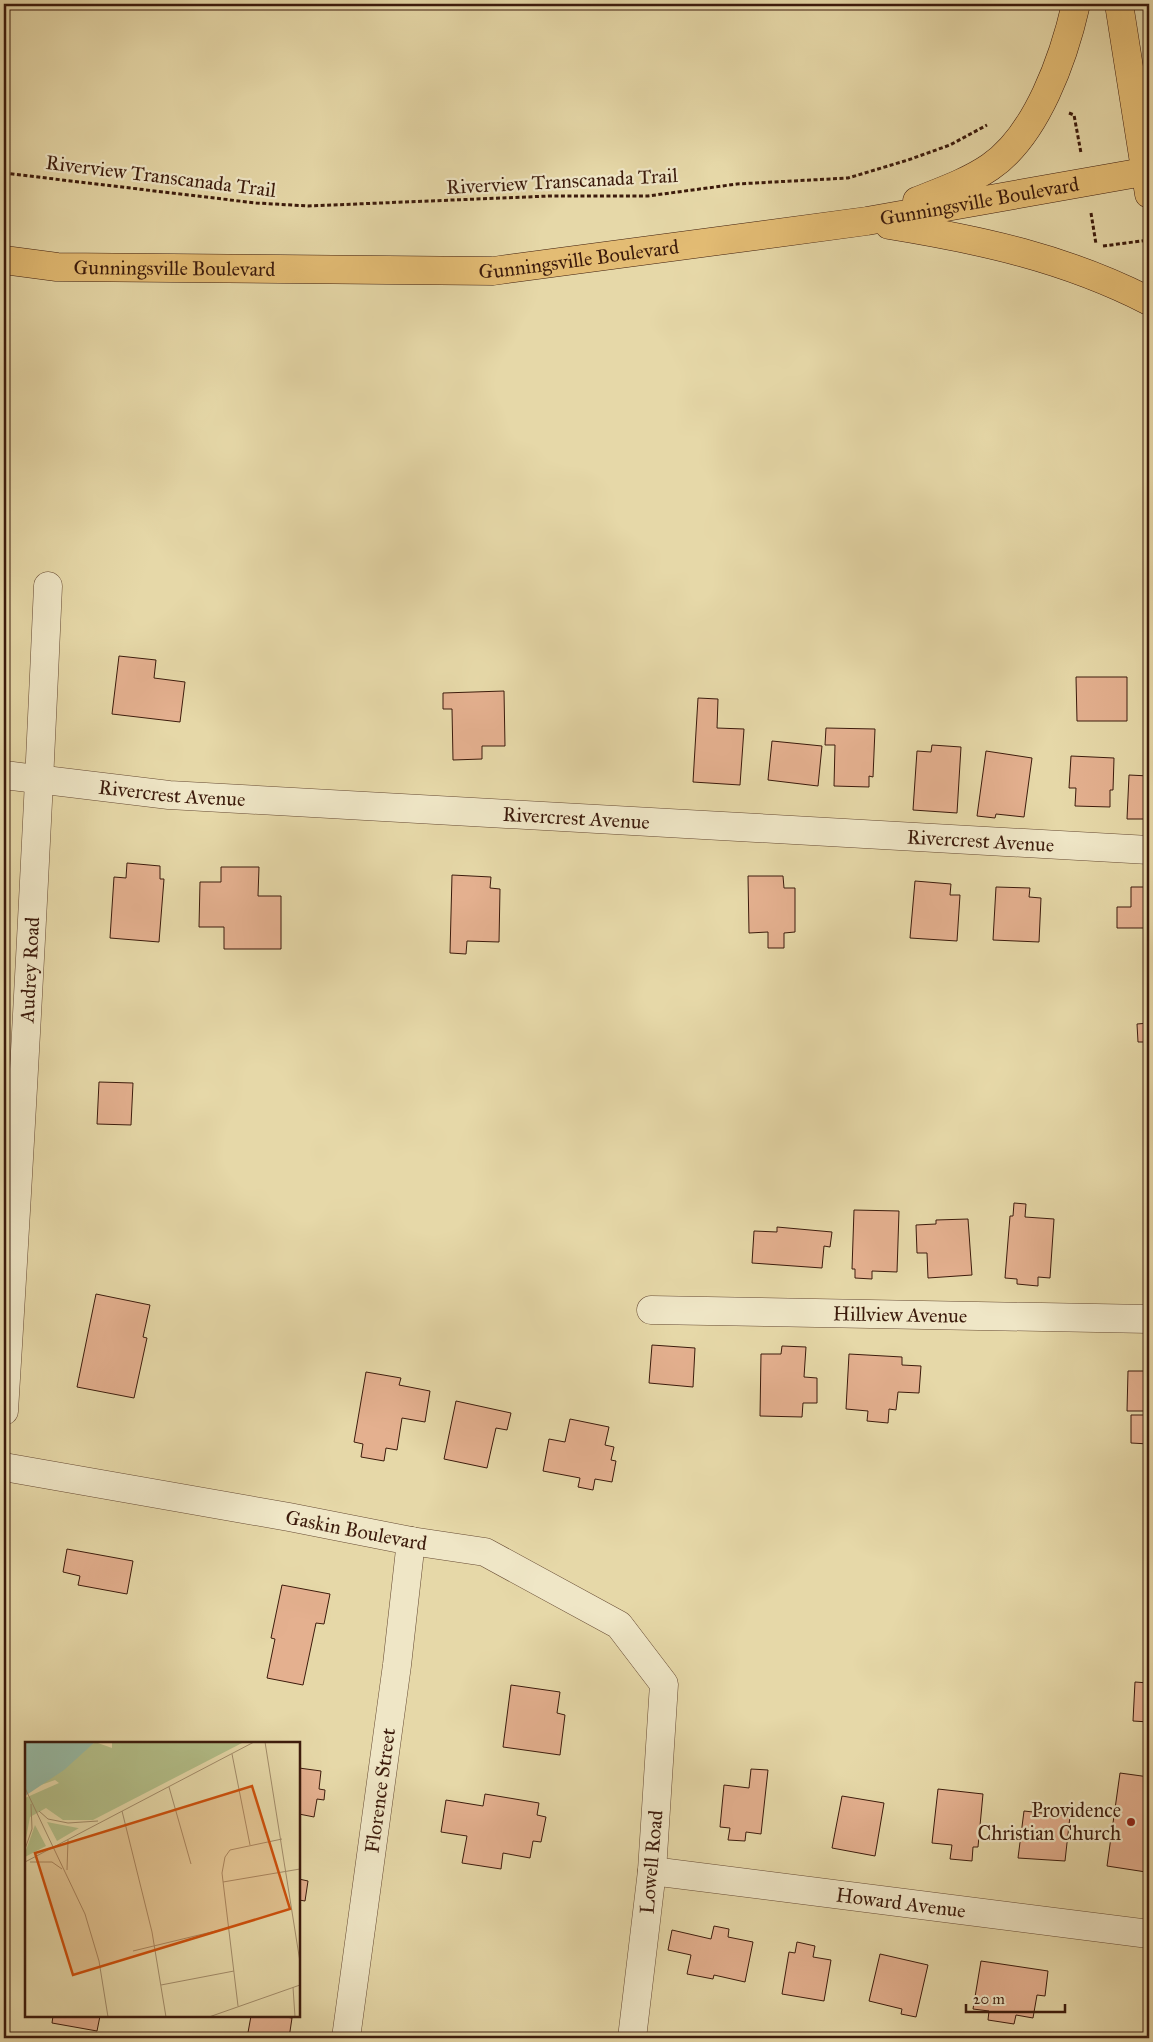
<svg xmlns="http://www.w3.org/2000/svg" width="1153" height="2042" font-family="'IM FELL Great Primer',serif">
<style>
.building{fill:#e4b08f;stroke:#3c1b0c}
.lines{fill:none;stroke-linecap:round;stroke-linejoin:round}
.minor-casing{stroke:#664a33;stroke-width:29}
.major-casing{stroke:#3c1b0c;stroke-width:29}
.path{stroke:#3c1b0c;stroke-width:3;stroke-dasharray:4 2.5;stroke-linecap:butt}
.minor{stroke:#efe6c6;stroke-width:28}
.major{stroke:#e3bc74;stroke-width:28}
.poi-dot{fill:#8f2418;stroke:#efe6c6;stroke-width:2}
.labels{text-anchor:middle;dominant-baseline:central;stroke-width:4.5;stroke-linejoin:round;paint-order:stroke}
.street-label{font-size:20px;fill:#3c1b0c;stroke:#efe6c6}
.poi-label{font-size:20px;fill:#3c1b0c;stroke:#efe6c6;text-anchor:end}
.inset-road{fill:none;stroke:#a28c6a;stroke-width:1}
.view{fill:#ce500c;fill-opacity:0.15;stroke:#ce500c;stroke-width:2.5}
.inset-edge{fill:none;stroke:#3c1b0c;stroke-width:2.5}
</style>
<rect width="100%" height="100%" fill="#e6d8a8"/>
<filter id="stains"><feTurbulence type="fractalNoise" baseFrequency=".004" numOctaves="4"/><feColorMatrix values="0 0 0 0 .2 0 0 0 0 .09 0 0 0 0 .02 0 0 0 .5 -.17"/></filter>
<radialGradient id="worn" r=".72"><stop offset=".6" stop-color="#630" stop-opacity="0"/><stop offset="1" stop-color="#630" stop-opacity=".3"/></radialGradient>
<!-- building -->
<path class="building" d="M119 656 156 660 154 678 185 682 180 722 112 714Z
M1076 677H1127V721H1077Z
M504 691 505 746H482V759L453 760 452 709H443V693Z
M698 698 718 699 717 728 744 729 740 785 693 782Z
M826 728 875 729 873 777 869 776V787L834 786 835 745H825Z
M772 741 822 746 818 786 768 780Z
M932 745 961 747 957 813 913 810 917 751 931 752Z
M986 751 1032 758 1024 817 996 814 995 818 977 816Z
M1071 756 1114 758 1113 790H1110V807L1075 806 1076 788H1069Z
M1129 775 1149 776V819H1127Z
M127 863 160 866V879H164L159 942 110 938 114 877 126 878Z
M221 867H259L258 896H281V949H224V927H199L200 882H221Z
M452 875 491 877 490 888 500 889 499 942 467 941 466 954 450 953Z
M748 876H783L784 888H795V932L784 933V948H768V932L749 933Z
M915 881 951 884 950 895H960L957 941 910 938Z
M996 887 1030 888 1029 897 1041 898 1039 942 993 940Z
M1131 887H1149V928H1117V907H1131Z
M1149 1023V1042H1138L1137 1024Z
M99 1082 133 1083 131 1125 97 1124Z
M1014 1203 1026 1204 1025 1217 1054 1219 1050 1278 1038 1277V1286L1017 1284V1279L1005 1278 1010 1216H1013Z
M854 1210 899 1211 897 1272 872 1271V1279L855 1278V1269H852Z
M968 1219 972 1275 928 1278 927 1253H917L916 1225 936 1224V1220Z
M777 1227 832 1232 830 1247 824 1246 822 1268 752 1263 754 1231 777 1232Z
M96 1294 150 1305 143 1337 147 1338 134 1398 77 1387Z
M652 1345 695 1348 693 1387 649 1383Z
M782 1346 806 1347 804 1377 817 1378V1403H803L802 1417 760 1416 761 1354H781Z
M849 1354 902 1357V1365L921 1366 919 1393 898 1392 896 1410 889 1409 888 1423 867 1421 868 1411 846 1409Z
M1128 1371H1149V1444L1131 1443V1415H1145V1411H1127Z
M366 1372 401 1378 399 1385 430 1391 425 1422 402 1418 397 1450 386 1448 384 1461 361 1457 363 1444 354 1442Z
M456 1401 511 1413 507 1430 496 1428 487 1468 444 1459Z
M570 1419 609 1427 605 1445 614 1447 611 1460 616 1461 612 1482 595 1479 593 1490 578 1487 580 1478 543 1471 549 1439 565 1442Z
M67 1549 133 1561 127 1594 78 1585 80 1576 63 1572Z
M282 1585 330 1594 324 1624 316 1623 303 1685 267 1678 275 1639 271 1638Z
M1135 1682 1149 1683V1722L1133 1721Z
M511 1685 560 1692 557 1713 565 1715 560 1755 503 1747Z
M299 1768 321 1771 319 1789 325 1790 324 1800 317 1799 314 1817 299 1814Z
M751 1769 768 1770 761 1834 746 1832 745 1841 728 1840 730 1828 720 1827 724 1785 749 1788Z
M1120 1773 1149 1777V1885L1144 1884 1146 1872 1107 1866Z
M938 1789 983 1794 978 1847H973L972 1861 950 1859 952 1845 932 1843Z
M485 1794 539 1803 537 1815 546 1817 541 1842 533 1841 530 1858 503 1853 501 1869 462 1863 467 1836 441 1832 446 1800 483 1806Z
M842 1796 884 1803 875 1856 832 1848Z
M1024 1811 1070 1816 1065 1861 1018 1858Z
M299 1879 308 1881 305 1901 299 1900Z
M714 1926 729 1929 728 1937 753 1942 745 1982 714 1975 713 1979 687 1974 691 1955 668 1950 672 1930 711 1939Z
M797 1942 815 1946 813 1957 831 1960 824 2001 782 1994 789 1952 795 1953Z
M880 1954 928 1965 916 2017 901 2014 902 2009 869 2001Z
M981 1961 1048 1971 1045 1996 1037 1995 1033 2018 1016 2015 1014 2024 988 2020 989 2011 973 2009Z
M53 2016H100L97 2031 52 2023Z
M251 2016H280L292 2018 289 2038H247Z
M231 2035 247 2038H231Z"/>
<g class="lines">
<!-- minor casing -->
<g class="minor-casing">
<g id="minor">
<path id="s1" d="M4 775 169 795 1149 850"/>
<path id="s2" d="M651 1310 1149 1319"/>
<path id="s3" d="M4 1411C21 1136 36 861 48 586"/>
<path id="s4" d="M4 1467 289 1517 411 1541 485 1552 619 1625 664 1684 652 1871 632 2038"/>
<path id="s5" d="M652 1871 1149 1934"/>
<path id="s6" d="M346 2038 397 1665 411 1541"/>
</g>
</g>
<!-- major casing -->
<g class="major-casing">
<g id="major">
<path d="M1119 4 1149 194"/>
<path d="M917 201C942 191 968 182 990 167 1037 135 1064 57 1076 4"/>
<path d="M889 225C981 240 1065 258 1149 301"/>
<path id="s7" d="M4 260 57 267 493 271 867 221 1149 171"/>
</g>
</g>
<!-- path -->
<path class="path" d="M1069 113 1074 115 1081 153
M4 173 256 203 308 206 550 196H648L737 184 848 178 908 160 950 145 987 125
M1091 213 1096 244
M1103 246 1149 240"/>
<!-- minor -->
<use href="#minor" class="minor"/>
<!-- major -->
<use href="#major" class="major"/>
</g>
<!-- markers -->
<circle class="poi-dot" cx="1131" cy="1822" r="5"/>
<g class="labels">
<!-- street labels -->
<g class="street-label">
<text transform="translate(161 176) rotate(7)">Riverview Transcanada Trail</text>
<text transform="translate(562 181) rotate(-3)">Riverview Transcanada Trail</text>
<text stroke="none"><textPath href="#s7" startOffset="981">Gunningsville Boulevard</textPath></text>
<text stroke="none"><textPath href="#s7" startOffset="576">Gunningsville Boulevard</textPath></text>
<text stroke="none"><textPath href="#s7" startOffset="171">Gunningsville Boulevard</textPath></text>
<text stroke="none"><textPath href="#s1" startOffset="169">Rivercrest Avenue</textPath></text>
<text stroke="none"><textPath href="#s1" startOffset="574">Rivercrest Avenue</textPath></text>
<text stroke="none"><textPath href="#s1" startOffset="979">Rivercrest Avenue</textPath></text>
<text stroke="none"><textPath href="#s3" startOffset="442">Audrey Road</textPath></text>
<text stroke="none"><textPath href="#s2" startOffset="249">Hillview Avenue</textPath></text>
<text stroke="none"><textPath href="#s4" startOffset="358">Gaskin Boulevard</textPath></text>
<text stroke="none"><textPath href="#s6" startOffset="250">Florence Street</textPath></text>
<text transform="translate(651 1862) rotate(-85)">Lowell Road</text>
<text stroke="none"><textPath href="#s5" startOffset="251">Howard Avenue</textPath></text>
</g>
<!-- poi labels -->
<g class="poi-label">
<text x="1121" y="1810">Providence<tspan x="1121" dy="23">Christian Church</tspan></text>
</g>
</g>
<!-- overview -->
<g transform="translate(25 1742)">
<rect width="275" height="275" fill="#e6d8a8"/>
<path d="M70 0 87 6V0H219L68 78H38L21 66 5 75 0 102V56L34 41 30 38 16 43ZM22 80 53 86H54L32 99ZM10 83 21 104 0 115V111Z" fill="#b3bf89"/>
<path d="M0 0H70L39 28 0 54Z" fill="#97baa4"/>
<path class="inset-road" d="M240 0 275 220M207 12 225 103M144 45 166 122M0 46 60 172 74 219 83 275M14 69 23 77 43 81 73 79M97 69 127 190 141 275M0 107 7 87 6 62M0 120 229 0M5 120H27L37 127M42 128 43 98M198 140 275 127M108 209 203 186M136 243 209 229M268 245 270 275M213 264 197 131 200 115 205 108 257 97M184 275 275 243"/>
<path class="view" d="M227 44 265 167 48 233 10 111Z"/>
<rect width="275" height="275" class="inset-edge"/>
</g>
<!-- margin -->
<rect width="1153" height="2042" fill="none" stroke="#e6d8a8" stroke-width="20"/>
<rect x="5" y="5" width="1143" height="2032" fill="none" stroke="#3c1b0c" stroke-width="2.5"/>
<rect x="10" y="10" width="1133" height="2022" fill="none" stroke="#3c1b0c"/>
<!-- scale -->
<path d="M966 2004v8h99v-8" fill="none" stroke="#3c1b0c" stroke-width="2.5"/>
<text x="973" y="2004" font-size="15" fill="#3c1b0c" stroke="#efe6c6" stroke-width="4" paint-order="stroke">20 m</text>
<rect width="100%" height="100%" filter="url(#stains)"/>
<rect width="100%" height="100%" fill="url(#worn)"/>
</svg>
